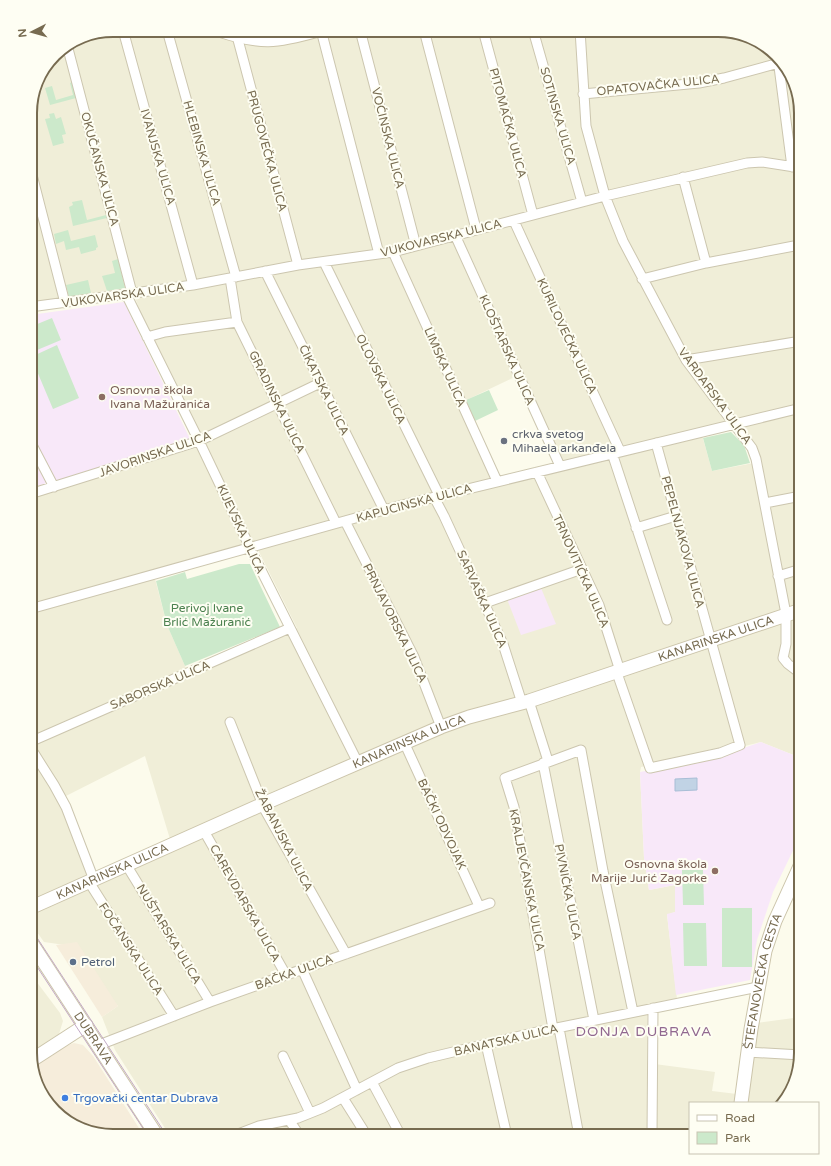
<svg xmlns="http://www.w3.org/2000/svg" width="831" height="1166" font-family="'Varela Round',sans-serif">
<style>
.residential{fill:#f0eed8;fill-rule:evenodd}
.commercial{fill:#f6eddb}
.education{fill:#f8e8f9}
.green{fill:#cce9cb}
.water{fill:#c1d3e5;stroke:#a8bed6}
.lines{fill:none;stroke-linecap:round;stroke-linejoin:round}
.street-casing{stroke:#ccc6af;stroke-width:11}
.secondary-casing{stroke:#ccc5ab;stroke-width:15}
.street{stroke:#fff;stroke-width:9}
.secondary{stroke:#fff;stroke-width:13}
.tram{stroke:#c3aac6;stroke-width:1}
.education-dot{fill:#8d6e63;stroke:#fefef3;stroke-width:1.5}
.worship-dot{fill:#6b7280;stroke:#fefef3;stroke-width:1.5}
.service-dot{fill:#5c6f8a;stroke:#fefef3;stroke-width:1.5}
.shop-dot{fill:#3f7fe0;stroke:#fefef3;stroke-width:1.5}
.labels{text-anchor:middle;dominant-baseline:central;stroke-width:4;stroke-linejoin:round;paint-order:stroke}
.street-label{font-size:12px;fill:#776b50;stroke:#fefef3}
.education-label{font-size:12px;fill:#785e54;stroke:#fefef3;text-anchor:start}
.worship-label{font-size:12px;fill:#5b616d;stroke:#fefef3;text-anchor:start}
.park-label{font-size:12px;fill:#4b814f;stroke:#fefef3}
.service-label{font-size:12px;fill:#4e5e75;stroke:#fefef3;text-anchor:start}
.shop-label{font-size:12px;fill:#366cbe;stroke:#fefef3;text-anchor:start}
.quarter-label{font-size:14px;letter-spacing:1px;fill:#916890;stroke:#fefef3}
.rim{fill:none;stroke:#776b50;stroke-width:2}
</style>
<rect width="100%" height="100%" fill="#fcfbec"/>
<!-- residential -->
<path class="residential" d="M113 30H723L760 41 790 71 801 113V758L761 742 745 746 743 741 714 753 712 749 674 760 641 767 640 772 644 858 649 890 675 885V912L667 915 677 999 647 1006V1063L715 1072 712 1091 737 1094 736 1103H690V1136H170L115 1050 102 1017 118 1006 65 945 44 942 30 922V497L206 445 147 330 131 287 30 303V107L38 76 58 51 81 36ZM521 374 550 433 565 469 491 478 458 404ZM735 419 759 462 712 471 700 428ZM254 542 297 628 189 675 167 625 153 571ZM145 756 173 849 93 885 60 799Z
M30 973 60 1013 63 1021 59 1034 30 1053Z
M801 1017V1054L790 1094 782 1103H745L756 1023Z"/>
<!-- commercial -->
<path class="commercial" d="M77 942 118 1006 102 1017 56 945Z
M74 1043 83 1045 93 1056 144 1136H108L71 1125 41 1095 33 1066 66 1046Z"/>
<!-- education -->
<path class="education" d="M124 302 190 439 55 481 30 434V407L36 404 30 391V315Z
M30 448 47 483 30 488Z
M541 588 556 624 521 635 507 599Z
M761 742 801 758V834L773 892 757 940 750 980 676 995 667 914 675 912V885L649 890 644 858 640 772 715 758Z"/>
<!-- green -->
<path class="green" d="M72 82 76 98 50 105 45 88 52 86 56 100 73 95 70 83Z
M54 113 56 119 61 117 66 134 62 135 64 143 53 146 45 119 50 118 49 114Z
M82 200 87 220 106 215 107 218 73 226 69 207 73 205 72 202Z
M68 230 71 241 95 235 98 247 96 248V250L81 254 79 247 66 250 64 241 56 244 54 234Z
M118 259 125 288 107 291 102 276 115 273 112 261Z
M88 280 91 293 69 297 66 285Z
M52 318 61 340 30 353V327Z
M57 345 79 398 53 409 31 357Z
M489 390 498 410 475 421 466 400Z
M731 432 744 445 750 463 712 471 703 438Z
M239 564H250L280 627 185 666 167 625 156 581 185 572 187 579Z
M682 870H703L704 905H683Z
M722 908H752V967H722Z
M683 923H706L707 966H684Z"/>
<!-- water -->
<path class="water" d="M697 778V790L675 791V779Z"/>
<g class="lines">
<!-- street casing -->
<g class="street-casing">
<path id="street" d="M123 30 193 285
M167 30 236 277
M321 30 379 254
M360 30 416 246
M424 30 476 229
M483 30 533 215
M533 30 582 202
M580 30 586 126 605 196 623 241 686 360 752 448 756 459 786 614V644L783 658 788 664 801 674
M237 36 298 265
M67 45 132 293
M778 59 792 167
M583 94 699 83 724 78 779 63
M30 167 65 303
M683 177 706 263
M514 221 620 451
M455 235 560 466
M393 252 497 481
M324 262 439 495
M265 271 384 510
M230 278 237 322 336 523
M642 279 706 263 794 246
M126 294 199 441 253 554 358 763
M30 307 193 285 298 265 393 252 605 196 747 163 762 162 801 168
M147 337 165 332 237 322
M686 360 801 341
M30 441 54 487
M612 453 667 620
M537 472 599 605 620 671
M30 494 199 441 320 383
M434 497 444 516 503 644 522 703
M765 503 801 496
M345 521 414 657 441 727
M636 528 676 516
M778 576 801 569
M485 603 582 569
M30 609 402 505 801 408
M617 673 650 768 720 753 740 745 656 443
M529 701 548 761
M230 722 265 810 346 954
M30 742 290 628
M404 742 479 906
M30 747 54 785 66 807 94 880
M543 763 594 1020
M204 831 286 975
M127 866 210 1002
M89 882 174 1016
M302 969 357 1090
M559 1028 579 1136
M553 1029 514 807 505 778 581 750 603 871 633 1012
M486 1044 507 1136
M99 1045 210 1002 490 903
M747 1052 801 1055
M283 1056 310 1113
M372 1082 401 1136
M343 1098 367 1136
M289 1120 300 1136
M259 1126 265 1136
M233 1136 259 1126 298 1118 323 1108 398 1068 428 1058 537 1032 758 987
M652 1136 653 1008"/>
</g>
<!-- secondary casing -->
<g class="secondary-casing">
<g id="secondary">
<path d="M219 30C261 44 276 42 318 30"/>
<path id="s1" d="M30 908 263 804 441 727 469 717 529 701 801 610"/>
<path id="s2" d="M30 941 157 1136"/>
<path d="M32 1060 86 1025"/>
<path id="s3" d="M741 1103 751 1029 765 951 775 921 801 864"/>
</g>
</g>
<!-- street -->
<use href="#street" class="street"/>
<!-- secondary -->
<use href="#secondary" class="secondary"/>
<!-- tram -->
<path class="tram" d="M30 927 167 1136
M30 956 148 1136"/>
</g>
<!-- markers -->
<g class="education-dot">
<circle cx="102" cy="397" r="4"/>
<circle cx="715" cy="871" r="4"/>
</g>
<circle class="worship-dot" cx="504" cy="441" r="4"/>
<circle class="service-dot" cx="73" cy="962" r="4"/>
<circle class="shop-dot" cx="65" cy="1098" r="4"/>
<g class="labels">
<!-- street labels -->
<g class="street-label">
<text transform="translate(658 85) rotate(-6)">OPATOVAČKA ULICA</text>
<text transform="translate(558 116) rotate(74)">SOTINSKA ULICA</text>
<text transform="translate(508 123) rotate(75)">PITOMAČKA ULICA</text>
<text transform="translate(388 138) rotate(76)">VOĆINSKA ULICA</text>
<text transform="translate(267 151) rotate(75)">PRUGOVEČKA ULICA</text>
<text transform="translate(202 153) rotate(74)">HLEBINSKA ULICA</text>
<text transform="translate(158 157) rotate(74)">IVANJSKA ULICA</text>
<text transform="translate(100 169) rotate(75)">OKUČANSKA ULICA</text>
<text transform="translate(441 238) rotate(-14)">VUKOVARSKA ULICA</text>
<text transform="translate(123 295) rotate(-8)">VUKOVARSKA ULICA</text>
<text transform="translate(567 336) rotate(65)">KURILOVEČKA ULICA</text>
<text transform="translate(507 350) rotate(66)">KLOŠTARSKA ULICA</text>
<text transform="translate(445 367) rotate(66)">LIMSKA ULICA</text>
<text transform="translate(381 379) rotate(64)">OLOVSKA ULICA</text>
<text transform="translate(324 390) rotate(64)">ČIKATSKA ULICA</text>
<text transform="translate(715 396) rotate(54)">VARDARSKA ULICA</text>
<text transform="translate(277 402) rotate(64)">GRADINSKA ULICA</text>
<text transform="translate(155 454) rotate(-19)">JAVORINSKA ULICA</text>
<text transform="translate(414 503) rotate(-15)">KAPUCINSKA ULICA</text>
<text transform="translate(241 529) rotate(65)">KIJEVSKA ULICA</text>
<text transform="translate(683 542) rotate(75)">PEPELNJAKOVA ULICA</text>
<text transform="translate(581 571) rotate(66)">TRNOVITIČKA ULICA</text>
<text transform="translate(482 599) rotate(66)">SARVAŠKA ULICA</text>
<text transform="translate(395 623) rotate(64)">PRNJAVORSKA ULICA</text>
<text stroke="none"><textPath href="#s1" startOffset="738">KANARINSKA ULICA</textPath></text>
<text transform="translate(160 685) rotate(-23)">SABORSKA ULICA</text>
<text stroke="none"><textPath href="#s1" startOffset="414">KANARINSKA ULICA</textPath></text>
<text transform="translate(442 824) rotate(65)">BAČKI ODVOJAK</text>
<text transform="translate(284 840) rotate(63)">ŽABANJSKA ULICA</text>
<text stroke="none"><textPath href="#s1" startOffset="90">KANARINSKA ULICA</textPath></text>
<text transform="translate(527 880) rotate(79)">KRALJEVČANSKA ULICA</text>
<text transform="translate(568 892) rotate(79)">PIVNIČKA ULICA</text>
<text transform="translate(245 903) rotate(61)">CAREVDARSKA ULICA</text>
<text transform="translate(169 934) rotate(59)">NUŠTARSKA ULICA</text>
<text transform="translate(131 949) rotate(57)">FOČANSKA ULICA</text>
<text transform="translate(294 972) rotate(-20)">BAČKA ULICA</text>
<text stroke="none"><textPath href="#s3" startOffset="124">ŠTEFANOVEČKA CESTA</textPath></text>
<text stroke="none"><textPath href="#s2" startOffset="116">DUBRAVA</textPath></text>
<text transform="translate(506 1040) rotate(-13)">BANATSKA ULICA</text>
</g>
<!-- education labels -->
<g class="education-label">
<text x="110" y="390">Osnovna škola<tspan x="110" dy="14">Ivana Mažuranića</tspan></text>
<text x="707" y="864" text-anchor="end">Osnovna škola<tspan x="707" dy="14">Marije Jurić Zagorke</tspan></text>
</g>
<!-- worship labels -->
<g class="worship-label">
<text x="512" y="434">crkva svetog<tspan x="512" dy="14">Mihaela arkanđela</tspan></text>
</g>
<!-- park labels -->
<g class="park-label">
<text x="207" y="608">Perivoj Ivane<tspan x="207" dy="14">Brlić Mažuranić</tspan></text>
</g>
<!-- service labels -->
<g class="service-label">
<text x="81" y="962">Petrol</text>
</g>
<!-- shop labels -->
<g class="shop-label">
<text x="73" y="1098">Trgovački centar Dubrava</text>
</g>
<!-- quarter labels -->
<g class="quarter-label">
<text x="644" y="1031">DONJA DUBRAVA</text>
</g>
</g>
<!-- crop -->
<path d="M0 0H831V1166H0ZM113 37H718A76 76 0 0 1 794 113V1053A76 76 0 0 1 718 1129H113A76 76 0 0 1 37 1053V113A76 76 0 0 1 113 37Z" fill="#fefef3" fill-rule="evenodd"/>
<path class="rim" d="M113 37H718A76 76 0 0 1 794 113V1053A76 76 0 0 1 718 1129H113A76 76 0 0 1 37 1053V113A76 76 0 0 1 113 37Z"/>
<!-- legend -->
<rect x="689" y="1102" width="130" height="52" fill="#fefef3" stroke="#c8c3b2"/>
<rect x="697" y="1115" width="20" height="6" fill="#ffffff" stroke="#c8c3b2"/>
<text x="725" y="1122" font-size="12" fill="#776b50">Road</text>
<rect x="697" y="1132" width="20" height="12" fill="#cce9cb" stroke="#c8c3b2"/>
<text x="725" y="1142" font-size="12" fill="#776b50">Park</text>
<!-- north arrow -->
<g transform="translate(32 32) rotate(264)" stroke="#fefef3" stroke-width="3" paint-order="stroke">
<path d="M0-3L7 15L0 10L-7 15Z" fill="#776b50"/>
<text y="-6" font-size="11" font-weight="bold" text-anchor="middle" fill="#776b50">N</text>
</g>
</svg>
